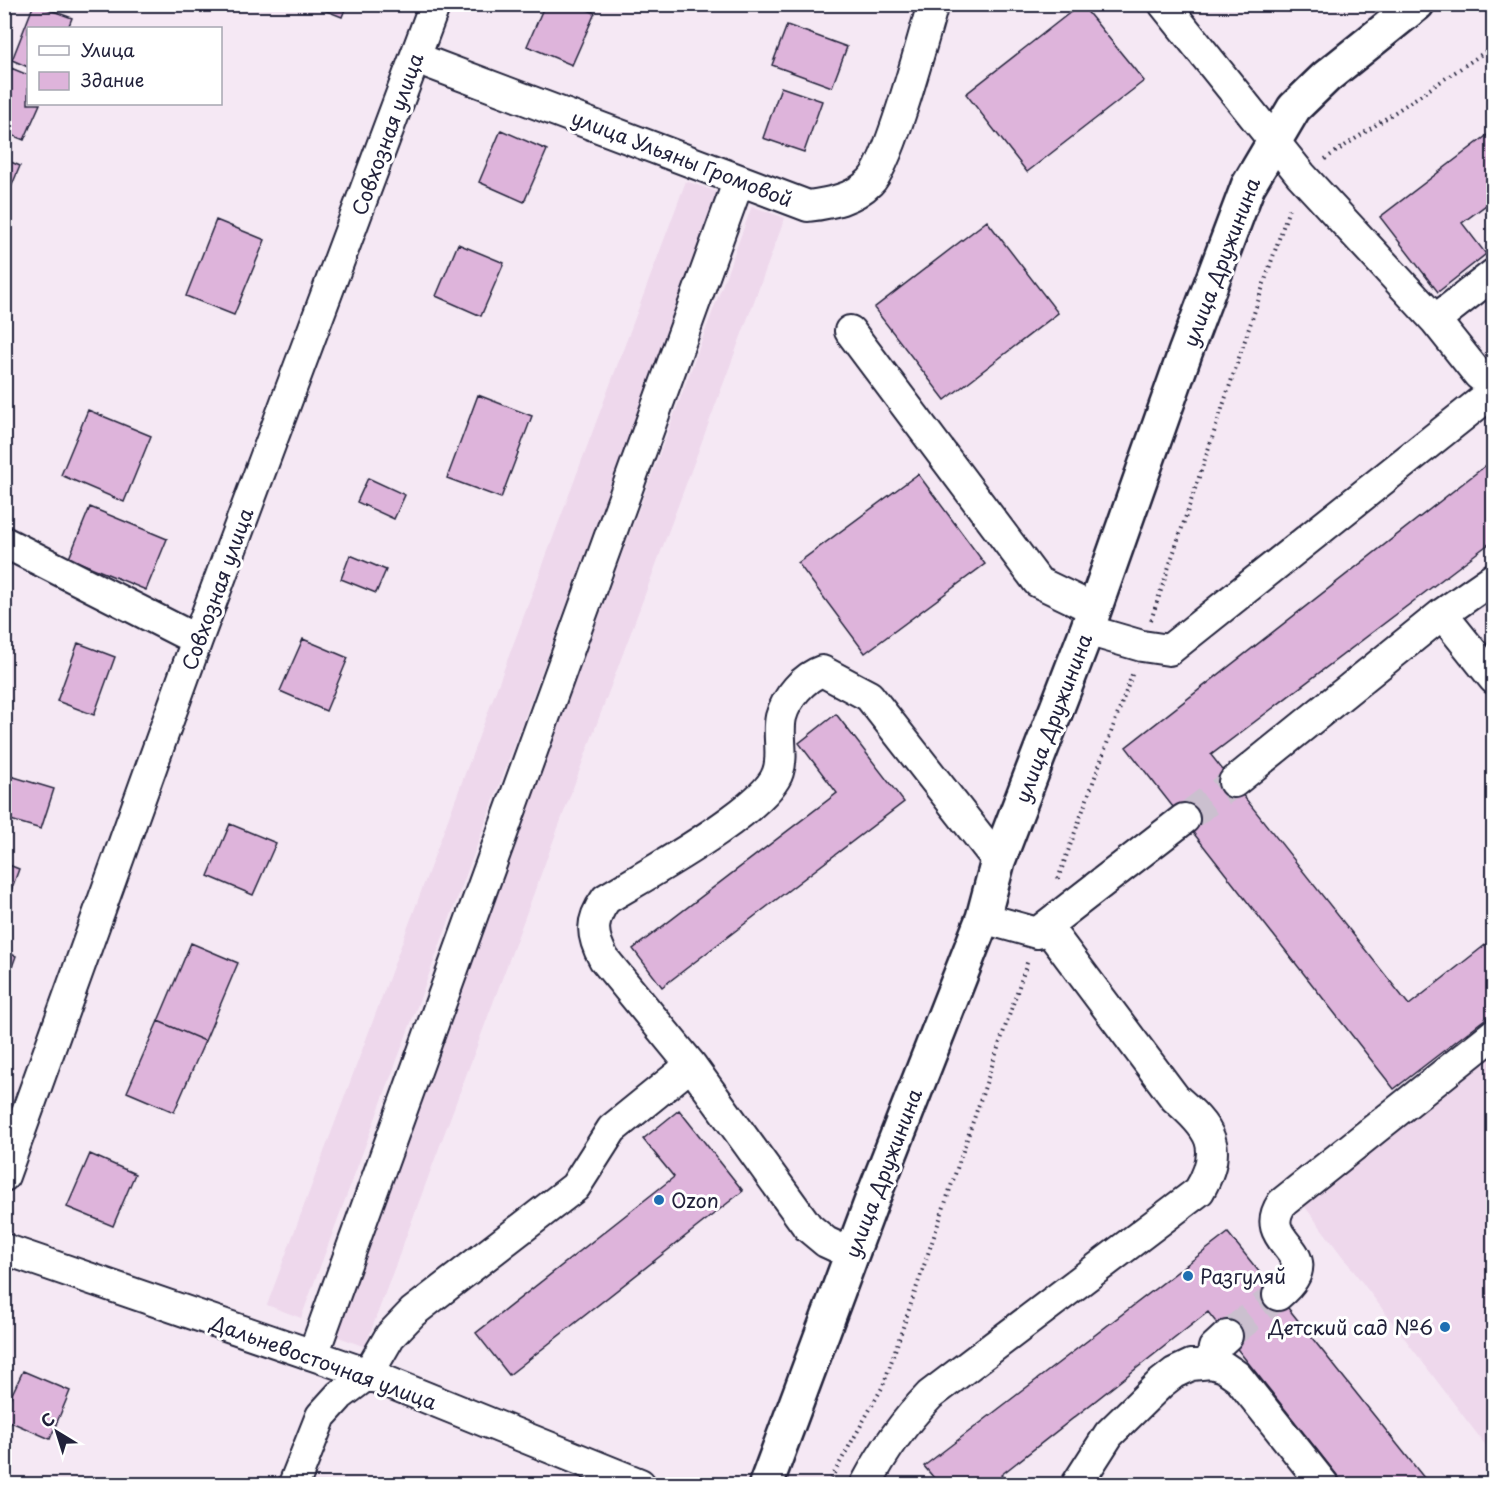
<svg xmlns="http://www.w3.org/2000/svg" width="1498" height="1489" font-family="'Playpen Sans',sans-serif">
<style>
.built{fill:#eed8ec}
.building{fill:#deb4db;stroke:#22223b;stroke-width:1.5}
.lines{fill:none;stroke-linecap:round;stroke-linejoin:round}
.minor-tunnel{stroke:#cbc0cf;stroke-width:30;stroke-dasharray:30 15;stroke-linecap:butt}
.minor-casing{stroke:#22223b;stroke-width:34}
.major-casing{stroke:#22223b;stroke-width:38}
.path{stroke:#22223b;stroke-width:4;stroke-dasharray:1.5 4.5;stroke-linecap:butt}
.minor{stroke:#fff;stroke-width:30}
.major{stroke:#fff;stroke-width:33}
.poi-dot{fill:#1f6fb2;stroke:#fff;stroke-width:2}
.labels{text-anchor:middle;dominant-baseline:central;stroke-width:6;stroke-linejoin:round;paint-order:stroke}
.street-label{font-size:20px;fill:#22223b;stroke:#fff}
.poi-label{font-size:20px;fill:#22223b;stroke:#fff;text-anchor:start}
</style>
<rect width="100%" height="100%" fill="#f5e8f4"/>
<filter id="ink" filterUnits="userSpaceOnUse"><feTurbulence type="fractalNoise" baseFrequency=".0167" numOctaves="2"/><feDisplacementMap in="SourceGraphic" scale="12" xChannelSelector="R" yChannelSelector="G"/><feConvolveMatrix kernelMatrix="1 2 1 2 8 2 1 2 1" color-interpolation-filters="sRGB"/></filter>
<g filter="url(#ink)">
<!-- built -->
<path class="built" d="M686 181 720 193 301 1318 267 1305Z
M752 206 785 218 365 1347 331 1334Z
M1493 1054V1455L1299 1199Z"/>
<!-- building -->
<path class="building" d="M34 4 72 18 68 28H28V67L12 60Z
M309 4H347L342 17Z
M545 4H574L595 13 572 65 527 46Z
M1081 4 1144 81 1027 172 966 94Z
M787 25 847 47 832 87 772 65Z
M11 68 28 75V104H40L24 140 4 132V85Z
M781 87 822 101 804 152 763 138Z
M501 130 547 150 524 202 479 182Z
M1494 130V199L1462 223 1486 254 1438 292 1380 217Z
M4 159 20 166 4 204Z
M216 220 265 240 234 315 186 296Z
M987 221 1058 313 945 400 874 308Z
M458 244 504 263 481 316 436 296Z
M478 395 532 416 501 498 447 478Z
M88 410 151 436 124 502 61 475Z
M1494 459V540L1211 755 1409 1005 1494 938V1012L1394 1089 1126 747Z
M918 474 985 564 865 653 798 563Z
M368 478 405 495 394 519 357 502Z
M90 507 167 539 146 590 69 558Z
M350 555 386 570 376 593 341 579Z
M303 639 348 658 326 711 280 691Z
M78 643 115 657 94 715 57 701Z
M836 714 904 802 662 987 633 949 837 793 799 743Z
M4 774 54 789 41 829 4 818Z
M230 824 276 843 253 895 208 876Z
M4 863 19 869 5 907H4Z
M191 943 238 963 205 1041 158 1021Z
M4 952 16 956 4 989Z
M158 1021 205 1041 174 1112 127 1092Z
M679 1110 743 1191 509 1375 476 1333 674 1177 643 1139Z
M90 1154 135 1174 113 1226 67 1207Z
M1228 1233 1429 1484H1344L1208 1312 1001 1475 1009 1484H939L924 1466Z
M23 1371 70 1391 50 1439 4 1419V1411Z"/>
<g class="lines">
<!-- minor-tunnel -->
<path class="minor-tunnel" d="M1184 819 1234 782
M1227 1336 1278 1295"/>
<!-- minor casing -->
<g class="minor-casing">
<path id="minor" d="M1164 4 1301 175 1435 320 1478 374 1494 387
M416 58 808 206C831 203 853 199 870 182 890 163 923 38 933 4
M1435 320 1494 274
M850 331 1038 582 1094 609
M4 542 197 640
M1442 614 1494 679
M1087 630 1142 646 1169 650 1494 391
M1234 782 1442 614 1494 578
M983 918 1037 933 1184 819
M4 1176 197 640 435 4
M4 1249 368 1374 640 1484
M852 1254 826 1242 808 1227 691 1065 604 959C591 935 590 921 606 899 642 877 767 809 778 772 784 755 777 735 781 717 786 698 804 677 822 671L869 696 998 861
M1278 1295C1332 1250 1253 1246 1282 1203L1494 1034
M1227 1336 1214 1348 1211 1363 1224 1367 1237 1376 1323 1484
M313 1355 739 180
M294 1484 321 1416 340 1395 368 1374 390 1336 413 1312 575 1187 612 1129 691 1065
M866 1484C884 1450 903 1423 930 1395L1199 1191C1225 1147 1210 1128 1175 1098L1047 927
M1077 1484 1109 1434 1160 1384 1174 1373 1191 1365 1211 1363"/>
</g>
<!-- major casing -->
<g class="major-casing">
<path id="major" d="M766 1484 872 1200 983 918 998 861 1087 630 1185 353 1248 186 1294 108 1326 77 1417 4"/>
</g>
<!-- path -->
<path class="path" d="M1325 159 1494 46
M1151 620 1290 206
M1058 879 1133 672
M828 1484 883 1386 1028 960"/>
<!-- minor -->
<use href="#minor" class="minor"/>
<!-- major -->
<use href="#major" class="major"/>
</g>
</g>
<!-- markers -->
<g class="poi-dot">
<circle cx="659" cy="1200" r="6"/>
<circle cx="1188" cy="1276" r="6"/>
<circle cx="1445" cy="1327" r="6"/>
</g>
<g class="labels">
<!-- street labels -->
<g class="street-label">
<text transform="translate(387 134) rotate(-70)">Совхозная улица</text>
<text transform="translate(682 158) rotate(21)">улица Ульяны Громовой</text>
<text transform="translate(1221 262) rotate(-69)">улица Дружинина</text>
<text transform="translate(217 589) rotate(-70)">Совхозная улица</text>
<text transform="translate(1053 718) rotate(-69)">улица Дружинина</text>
<text transform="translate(883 1173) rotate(-69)">улица Дружинина</text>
<text transform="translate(324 1362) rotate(20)">Дальневосточная улица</text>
</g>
<!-- poi labels -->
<g class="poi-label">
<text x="671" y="1200">Ozon</text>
<text x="1200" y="1276">Разгуляй</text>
<text x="1433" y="1327" text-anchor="end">Детский сад №6</text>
</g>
</g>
<!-- margin -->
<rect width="1498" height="1489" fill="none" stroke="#fff" stroke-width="24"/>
<rect x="12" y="12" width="1474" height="1465" fill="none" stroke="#22223b" stroke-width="2" filter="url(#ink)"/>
<!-- legend -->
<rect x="27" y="27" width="195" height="78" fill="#ffffff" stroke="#a7a7b1" stroke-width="1.5"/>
<rect x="39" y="46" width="30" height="9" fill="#ffffff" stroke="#a7a7b1" stroke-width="1.5"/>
<text x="81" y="57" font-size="18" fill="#22223b">Улица</text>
<rect x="39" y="72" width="30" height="18" fill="#deb4db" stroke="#a7a7b1" stroke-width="1.5"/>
<text x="81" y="87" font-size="18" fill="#22223b">Здание</text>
<!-- north arrow -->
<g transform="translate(57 1432) rotate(322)" stroke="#ffffff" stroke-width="4.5" paint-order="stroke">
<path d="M0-4.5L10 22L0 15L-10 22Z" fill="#22223b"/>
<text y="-9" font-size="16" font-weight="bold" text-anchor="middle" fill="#22223b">С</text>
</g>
</svg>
